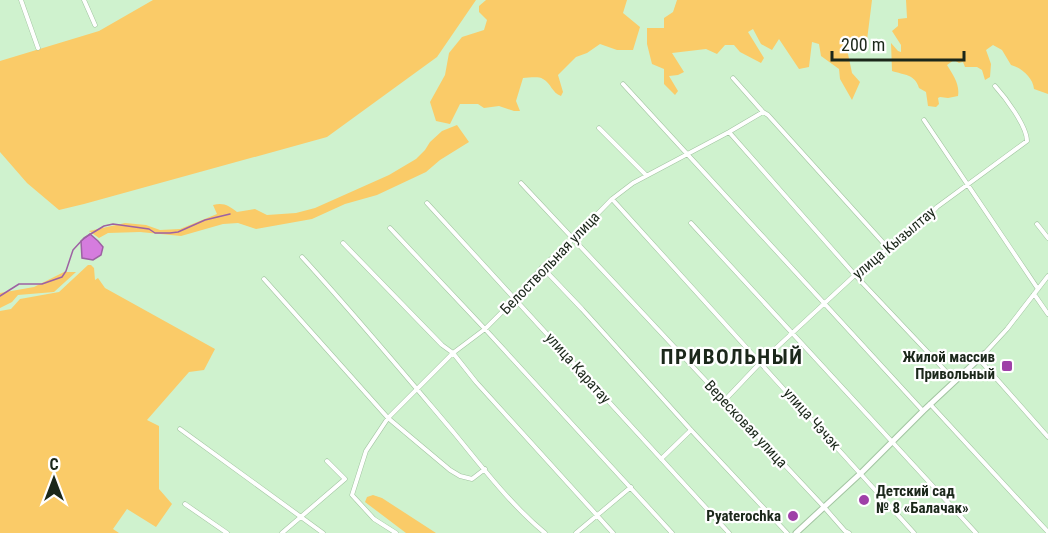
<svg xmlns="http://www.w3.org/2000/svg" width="1048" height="533" font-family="'Roboto Condensed',sans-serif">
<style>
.green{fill:#facb68}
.water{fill:#d57cde;stroke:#9d62a3;stroke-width:1.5}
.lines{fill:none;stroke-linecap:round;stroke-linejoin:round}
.stream{stroke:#9d62a3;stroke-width:1.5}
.street-casing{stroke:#a2c4a1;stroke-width:5}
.secondary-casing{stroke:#a2c4a1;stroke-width:7}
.street{stroke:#fff;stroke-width:4}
.secondary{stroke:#fff;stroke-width:5}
.poi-dot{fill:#9f40a8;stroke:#fff;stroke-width:2}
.labels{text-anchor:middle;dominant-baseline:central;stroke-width:4.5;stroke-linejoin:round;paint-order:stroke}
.street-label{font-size:15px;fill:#1b271a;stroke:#fff}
.poi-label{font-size:15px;font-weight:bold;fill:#1b271a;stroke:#fff;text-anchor:end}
.district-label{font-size:21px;font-weight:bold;letter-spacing:1.5px;fill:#1b271a;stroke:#fff}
</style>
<rect width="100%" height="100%" fill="#cff2ce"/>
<!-- green -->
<path class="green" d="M153 0H476L437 57 327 137 84 204 59 210 27 183 0 152V61L99 31Z
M486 0H627L623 13 640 27 633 50H617L600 44 587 53 576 57 558 75 563 92 561 96C552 93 551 83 543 79 538 76 529 78 523 78L516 101 520 111H514L499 106 484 108 478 104H460L450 124 436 121 430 102 445 75 449 53 462 37 484 30 487 20 479 12V6Z
M677 0H872L866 48 847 49 852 73 860 82 852 100 840 79 839 69 821 56 819 44 812 42 809 67 799 69 779 39 772 50 761 44 753 29 748 32 764 58 761 63 740 52 734 45H725L717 54 706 49 672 53 684 72 678 75 669 76 678 91 675 95 664 84V69L652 64 647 44V28H664V18L673 12Z
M906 0H1048V94L1034 89C1033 78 1022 68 1011 65L1002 50 993 45 986 50 991 64 990 77 985 80 982 70 977 67H965L963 62 959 63 954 60 947 65C953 75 960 84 958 96L948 98 940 97 938 98 939 104 936 107 928 106 926 92 919 88C915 74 904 75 892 71L891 43 898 51 901 52V45L892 31 898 26V19L907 18Z
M457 125 469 142 440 160 426 172 377 195 345 204 312 219 256 229 238 223 223 224 181 236 140 232 108 233 99 238 89 231 125 223 146 225 160 230 180 229 217 214 213 205C224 202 229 206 237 212L255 209 267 215 296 213 315 208 389 175 416 159 425 150 430 142 442 131Z
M88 265H91L94 268 95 280 98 278 105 288 215 349 204 370 189 372 147 420 159 426V489L172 504 156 527 127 509 113 529 119 533H0V311L11 309 20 299 59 292Z
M64 272H76L54 292 18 295 12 302 0 308V293L34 287Z
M373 495 382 498 436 533H406L365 502 367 497Z"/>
<!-- water -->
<path class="water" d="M90 234 98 241 103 247 101 255 93 260 82 258 81 241Z"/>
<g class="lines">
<!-- stream -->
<path class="stream" d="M0 296 19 284H42L62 277 66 271 73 250 84 238 104 226 113 224 149 229 155 233H170L178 232 205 220 230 214"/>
<!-- street casing -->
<g class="street-casing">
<path id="street" d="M21 0 38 48
M84 0 95 25
M733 78 763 112 768 115 888 248
M623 84 923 411
M924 120 1038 289
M599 128 646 175
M729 132 855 275 955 381
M521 183 824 507 845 531 849 533
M612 199 914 533
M427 203 729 533
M691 223 976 533
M1037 224 1048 238
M390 228 485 329 672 533
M343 243 442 345 453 353 476 382 613 533
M302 257C355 315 405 375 455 434 483 468 511 505 545 533
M542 267 582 309 691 430 787 533
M264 279 388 418 450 470 460 476 472 479 485 469
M1034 294 1048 314
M984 354 1007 329 1048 276
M979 359 1048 437
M724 401 761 362 855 275 888 248 896 245 917 228 937 207 1027 141C1027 126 1005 97 995 86
M930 404 1048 532
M180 429 323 533
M661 459 691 430
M185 504 227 533
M282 533 345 479 327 461
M396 533 374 519 352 495 366 451 388 418 453 353 485 329 515 299 542 267 573 239 612 199 633 183 729 132 763 112
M576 533 631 487"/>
</g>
<!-- secondary casing -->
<g class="secondary-casing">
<path id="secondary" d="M796 533 861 473 923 411 984 354"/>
</g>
<!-- street -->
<use href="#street" class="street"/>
<!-- secondary -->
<use href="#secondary" class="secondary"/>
</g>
<!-- markers -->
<g class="poi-dot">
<rect x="1001" y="360" width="12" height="12" rx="3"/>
<circle cx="864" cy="500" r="6"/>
<circle cx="793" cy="516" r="6"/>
</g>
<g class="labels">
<!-- street labels -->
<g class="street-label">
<text transform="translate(894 243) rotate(-40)">улица Кызылтау</text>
<text transform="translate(550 263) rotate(-46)">Белоствольная улица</text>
<text transform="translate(578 368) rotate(48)">улица Каратау</text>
<text transform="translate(812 419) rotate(48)">улица Чэчэк</text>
<text transform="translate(746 424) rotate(47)">Вересковая улица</text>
</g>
<!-- poi labels -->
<g class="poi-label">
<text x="995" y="357">Жилой массив<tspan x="995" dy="17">Привольный</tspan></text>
<text x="876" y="491" text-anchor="start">Детский сад<tspan x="876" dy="17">№ 8 «Балачак»</tspan></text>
<text x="781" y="516">Pyaterochka</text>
</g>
<!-- district labels -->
<g class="district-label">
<text x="732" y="357">ПРИВОЛЬНЫЙ</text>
</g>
</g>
<!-- north arrow -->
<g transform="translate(54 479)" stroke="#ffffff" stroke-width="4.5" paint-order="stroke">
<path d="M0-4.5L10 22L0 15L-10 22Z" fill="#1b271a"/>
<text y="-9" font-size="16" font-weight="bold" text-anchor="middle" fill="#1b271a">С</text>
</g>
<!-- scale -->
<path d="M832 51v9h132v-9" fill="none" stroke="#1b271a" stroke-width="3"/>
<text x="841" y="51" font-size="18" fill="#1b271a" stroke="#ffffff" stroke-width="4.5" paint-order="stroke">200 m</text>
</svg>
